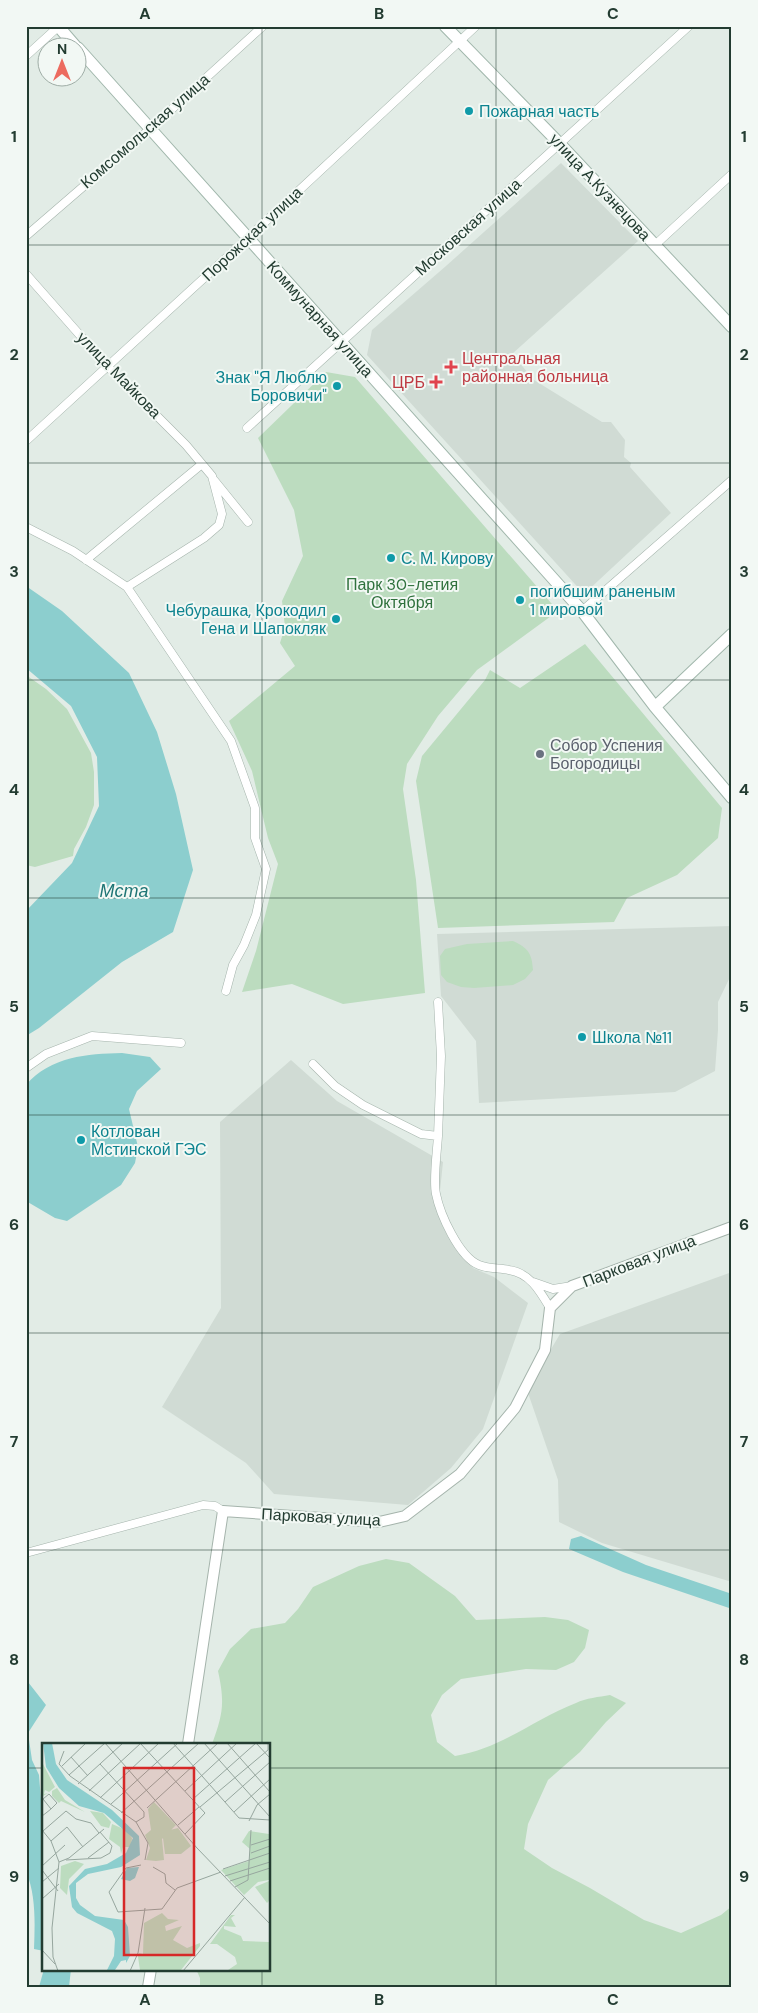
<svg xmlns="http://www.w3.org/2000/svg" width="758" height="2013" font-family="'DM Sans',sans-serif">
<style>
.built{fill:#d0dbd4}
.green{fill:#bcdcbf}
.water{fill:#8ccece}
.lines{fill:none;stroke-linecap:round;stroke-linejoin:round}
.minor-casing{stroke:#a5b4ac;stroke-width:9}
.tertiary-casing{stroke:#a5b4ac;stroke-width:12}
.secondary-casing{stroke:#a1b7ac;stroke-width:13}
.minor{stroke:#fff;stroke-width:8}
.tertiary{stroke:#fff;stroke-width:10}
.secondary{stroke:#fff;stroke-width:11}
.grid{fill:none;stroke:#233c31;stroke-width:1;stroke-opacity:0.55}
.culture-dot{fill:#0f9aa8;stroke:#f2f8f4;stroke-width:2}
.health-dot{fill:#e0444e;stroke:#f2f8f4;stroke-width:2}
.worship-dot{fill:#6b7280;stroke:#f2f8f4;stroke-width:2}
.labels{text-anchor:middle;dominant-baseline:central;stroke-width:4;stroke-linejoin:round;paint-order:stroke}
.culture-label{font-size:16px;fill:#0d838f;stroke:#f2f8f4;text-anchor:start}
.street-label{font-size:16px;fill:#233c31;stroke:#f2f8f4}
.health-label{font-size:16px;fill:#be3a42;stroke:#f2f8f4;text-anchor:start}
.park-label{font-size:16px;fill:#2f713d;stroke:#f2f8f4}
.worship-label{font-size:16px;fill:#5b616d;stroke:#f2f8f4;text-anchor:start}
.water-label{font-size:18px;font-style:italic;fill:#1f7575;stroke:#f2f8f4}
.inset-road{fill:none;stroke:#96a69e;stroke-width:1}
.view{fill:#d62828;fill-opacity:0.15;stroke:#d62828;stroke-width:2.5}
.inset-edge{fill:none;stroke:#233c31;stroke-width:2.5}
.neatline{fill:none;stroke:#233c31;stroke-width:2}
.grid-label{font-size:16px;text-anchor:middle;font-weight:bold;fill:#233c31}
</style>
<rect width="100%" height="100%" fill="#e2ece6"/>
<!-- built -->
<path class="built" d="M561 163 638 241 512 354 534 380 602 422H611L625 440 624 457 631 463 630 467 671 513 584 594 367 355 372 330 446 266Z
M732 926V973L718 1002V1030L715 1071 675 1092 479 1103 476 1041 441 996 437 934Z
M291 1060 337 1101 443 1162 438 1210 473 1268 494 1277 528 1303 483 1429 451 1468 408 1505 274 1494 246 1463 162 1407 221 1308 220 1122Z
M732 1272V1582L602 1543 559 1522 558 1480 527 1390 560 1334Z"/>
<!-- green -->
<path class="green" d="M326 372 355 377 558 611 477 670 438 716 407 764 403 789 416 880 425 993 343 1004 292 984 242 992 256 951 278 864 268 838 252 771 229 721 295 666 280 643 285 627 282 601 303 556 294 510 258 438Z
M585 644 722 808 718 838 677 875 627 898 614 922 438 928 416 781 422 756 485 680 490 670 520 688Z
M26 675 46 689 67 709 91 753 94 772V805L86 827 74 849 73 856 35 867 26 865Z
M513 941C528 948 532 953 533 970L525 979 513 985 474 988 461 987 447 982 441 975 440 956 445 949 467 944Z
M386 1559 409 1563 455 1596 476 1620 545 1617 568 1620 589 1630 585 1648 574 1662 556 1670 526 1669 461 1679 442 1695 431 1715 437 1742 455 1756C501 1749 534 1719 576 1703 586 1698 599 1697 610 1695L626 1703 606 1722 580 1752 548 1780 528 1824 524 1849 552 1868 590 1888 644 1920 681 1933 721 1915 732 1906V1987H200V1978L196 1969H269V1744H212C223 1714 225 1703 218 1671L230 1649 251 1629 285 1623 298 1609 313 1587 359 1566Z"/>
<!-- water -->
<path class="water" d="M26 586 62 611 129 673 157 732 176 794 193 870 173 932 122 962 39 1028 26 1036V911L72 863 99 806 97 757 71 706 26 668Z
M122 1053 150 1057 161 1069 137 1091 129 1109 138 1147 135 1163 121 1185 67 1221 55 1218 26 1201V1085C51 1056 87 1054 122 1053Z
M581 1536 646 1565 732 1594V1609L623 1572 569 1549 571 1539Z
M26 1676 28 1682 46 1705 28 1733 32 1760 39 1775 44 1838V1951L34 1949C35 1923 36 1895 26 1871Z
M44 1969H71L69 1987H39Z"/>
<g class="lines">
<!-- minor casing -->
<g class="minor-casing">
<path id="minor" d="M26 56 59 26
M26 236 150 129 263 26
M655 245 732 174
M26 274 108 367 186 445 212 476 222 514 219 525 204 538 127 587
M247 428 689 26
M26 441 251 235 476 26
M214 480 248 522
M26 527 73 551 127 587 231 741 255 808V838L266 869 256 915 244 945 233 965 226 991
M86 560 202 464
M582 611 732 480
M313 1064 335 1086 363 1105 421 1134 438 1136C437 1152 433 1180 436 1194 440 1214 459 1257 479 1265 489 1269 499 1268 509 1270 530 1273 540 1291 550 1308
M26 1068 46 1054 92 1036 181 1043
M438 1136 441 1056 438 1002
M533 1282 553 1289 572 1286
M26 1553 203 1505 215 1506 223 1511"/>
</g>
<!-- tertiary casing -->
<g class="tertiary-casing">
<path id="tertiary" d="M188 1744 223 1511 379 1522 405 1516 460 1474 515 1408 545 1350 550 1308 572 1286 732 1227
M148 1987 151 1969"/>
</g>
<!-- secondary casing -->
<g class="secondary-casing">
<path id="secondary" d="M58 26 77 48
M445 26 560 144 732 327
M78 48 582 611 655 707 732 798
M655 707 732 634"/>
</g>
<!-- minor -->
<use href="#minor" class="minor"/>
<!-- tertiary -->
<use href="#tertiary" class="tertiary"/>
<!-- secondary -->
<use href="#secondary" class="secondary"/>
</g>
<!-- grid -->
<path class="grid" d="M262 26V1744M496 26V1987M26 245H732M26 463H732M26 680H732M26 898H732M26 1115H732M26 1333H732M26 1550H732M26 1768H44M269 1768H732M262 1969V1987"/>
<!-- markers -->
<g class="culture-dot">
<circle cx="469" cy="111" r="5"/>
<circle cx="337" cy="386" r="5"/>
<circle cx="391" cy="558" r="5"/>
<circle cx="520" cy="600" r="5"/>
<circle cx="336" cy="619" r="5"/>
<circle cx="582" cy="1037" r="5"/>
<circle cx="81" cy="1140" r="5"/>
</g>
<g class="health-dot">
<path d="M448.5 359.5h5v5h5v5h-5v5h-5v-5h-5v-5h5z"/>
<path d="M433.5 374.5h5v5h5v5h-5v5h-5v-5h-5v-5h5z"/>
</g>
<circle class="worship-dot" cx="540" cy="754" r="5"/>
<g class="labels">
<!-- culture labels -->
<g class="culture-label">
<text x="479" y="111">Пожарная часть</text>
<text x="327" y="377" text-anchor="end">Знак "Я Люблю<tspan x="327" dy="18">Боровичи"</tspan></text>
<text x="401" y="558">С. М. Кирову</text>
<text x="530" y="591">погибшим раненым<tspan x="530" dy="18">1 мировой</tspan></text>
<text x="326" y="610" text-anchor="end">Чебурашка, Крокодил<tspan x="326" dy="18">Гена и Шапокляк</tspan></text>
<text x="592" y="1037">Школа №11</text>
<text x="91" y="1131">Котлован<tspan x="91" dy="18">Мстинской ГЭС</tspan></text>
</g>
<!-- street labels -->
<g class="street-label">
<text transform="translate(145 131) rotate(-41)">Комсомольская улица</text>
<text transform="translate(600 187) rotate(47)">улица А.Кузнецова</text>
<text transform="translate(468 227) rotate(-42)">Московская улица</text>
<text transform="translate(252 234) rotate(-43)">Порожская улица</text>
<text transform="translate(320 319) rotate(48)">Коммунарная улица</text>
<text transform="translate(119 375) rotate(46)">улица Майкова</text>
<text transform="translate(639 1261) rotate(-21)">Парковая улица</text>
<text transform="translate(321 1517) rotate(3)">Парковая улица</text>
</g>
<!-- health labels -->
<g class="health-label">
<text x="462" y="358">Центральная<tspan x="462" dy="18">районная больница</tspan></text>
<text x="425" y="382" text-anchor="end">ЦРБ</text>
</g>
<!-- park labels -->
<g class="park-label">
<text x="402" y="584">Парк 30-летия<tspan x="402" dy="18">Октября</tspan></text>
</g>
<!-- worship labels -->
<g class="worship-label">
<text x="550" y="745">Собор Успения<tspan x="550" dy="18">Богородицы</tspan></text>
</g>
<!-- water labels -->
<g class="water-label">
<text x="124" y="891">Мста</text>
</g>
</g>
<!-- overview -->
<g transform="translate(42 1743)">
<rect width="228" height="228" fill="#e2ece6"/>
<path d="M1 5V21L13 44 7 49 3 47 2 51 6 50 1 53ZM15 45 23 57 43 69 19 58 17 60 10 53V48ZM112 59 134 82 120 96 122 117 114 118 104 117 108 105 103 92 109 87 106 66ZM48 68 61 70 69 79 67 85 59 83ZM70 81 84 87 90 95 89 104H81L79 111 78 104 67 96ZM136 85 149 103 139 111H123L121 95 128 87ZM207 88 227 91V137L216 139 202 152 179 127 207 118 208 106 200 99ZM33 118 42 121 27 136 25 152 18 145 19 123ZM227 138V158L225 160 213 144ZM120 170 126 176 137 177 123 183 124 188 140 183 131 197 145 205 158 200V203L139 227H98L96 214 97 210 101 211 102 180ZM189 172H193L189 175 194 184 182 183V186L199 193 201 198 227 199V227H186L195 221 193 214 175 201H168Z" fill="#bcdcbf"/>
<path d="M1 0H10L14 21 25 37 70 67 97 93 98 112 79 124 46 131 34 140V155L38 162 53 173 82 177 86 184 88 213 84 220V217L79 218 73 227H65L72 213 73 196 70 188 35 170 30 164 27 143 43 126 65 121 84 110 91 95 62 70 37 63 17 45 4 24ZM97 124 93 135 88 138 79 136 85 125Z" fill="#8ccece"/>
<path class="inset-road" d="M63 0 155 105 228 181M98 0 163 70 143 91M131 0 197 75 228 77M162 0 228 74M185 0 228 49M214 0 228 15M22 8 17 21 28 33 94 79 106 100 103 117M29 14 46 33M58 21 102 69V74L94 79M20 23 44 0M27 32 63 0M36 41 81 0M47 48 99 0M143 48 195 0M58 55 117 0M151 56 214 0M183 59 228 19M69 61 136 0M158 64 226 7V0M105 65 176 0M192 69 228 36M79 70 157 0M0 73 4 70 9 66 15 60 7 51 1 56 9 66M207 78 215 62 228 51M136 82 157 64M0 87 9 98 17 119 10 185 11 214 16 228M1 88 24 68 34 76 49 80 57 90M9 98 25 84 41 104M209 102 228 96M209 110 228 103M46 115 67 99M24 117 59 115 68 110 70 103 58 89M17 119 27 115 62 86M99 122 84 125 67 149 76 169 120 166 135 145 179 129M0 123 23 102M111 124 123 131 124 140 133 147M181 126 228 110M0 127 16 148M183 133 228 119M188 138 228 125M0 139 17 125M193 144 206 137 209 87M0 156 17 141M0 207 13 221M88 228 96 210 103 165M141 228 203 154"/>
<path class="view" d="M82 25H152V212H82Z"/>
<rect width="228" height="228" class="inset-edge"/>
</g>
<!-- border -->
<rect width="758" height="2013" fill="none" stroke="#f2f8f4" stroke-width="55"/>
<!-- north arrow -->
<g transform="translate(62 62)"><circle r="24" fill="#f2f8f4" stroke="#9fada6"/>
<path d="M0-4L9 19L0 12L-9 19Z" fill="#ec6b5f"/>
<text y="-8" font-size="14" font-weight="bold" text-anchor="middle" fill="#233c31">N</text>
</g>
<rect x="28" y="28" width="702" height="1958" class="neatline"/>
<g class="grid-label">
<text x="145" y="19">A</text>
<text x="379" y="19">B</text>
<text x="613" y="19">C</text>
<text x="14" y="142">1</text>
<text x="744" y="142">1</text>
<text x="14" y="360">2</text>
<text x="744" y="360">2</text>
<text x="14" y="577">3</text>
<text x="744" y="577">3</text>
<text x="14" y="795">4</text>
<text x="744" y="795">4</text>
<text x="14" y="1012">5</text>
<text x="744" y="1012">5</text>
<text x="14" y="1230">6</text>
<text x="744" y="1230">6</text>
<text x="14" y="1447">7</text>
<text x="744" y="1447">7</text>
<text x="14" y="1665">8</text>
<text x="744" y="1665">8</text>
<text x="14" y="1882">9</text>
<text x="744" y="1882">9</text>
<text x="145" y="2005">A</text>
<text x="379" y="2005">B</text>
<text x="613" y="2005">C</text>
</g>
</svg>
